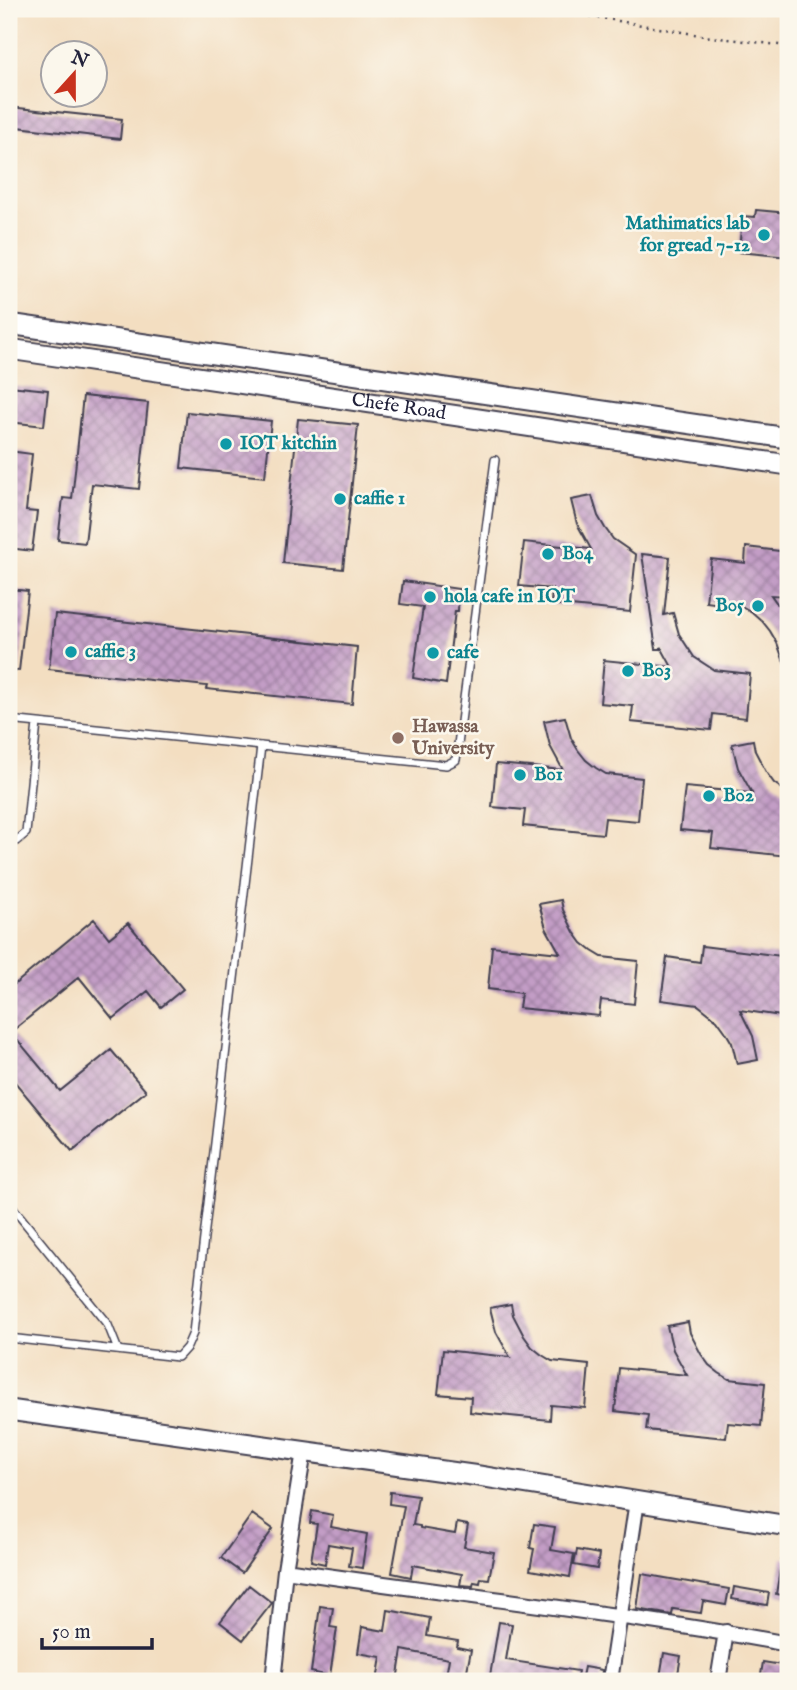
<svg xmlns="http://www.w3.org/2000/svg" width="797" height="1690" font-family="'IM FELL English',serif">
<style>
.building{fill:url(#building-cross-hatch)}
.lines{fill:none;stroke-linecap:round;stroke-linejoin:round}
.lane-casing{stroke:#413e4f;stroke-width:10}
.street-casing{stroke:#413e4f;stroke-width:18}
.secondary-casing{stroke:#413e4f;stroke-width:23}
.path{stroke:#413e4f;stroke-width:2.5;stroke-dasharray:2 5;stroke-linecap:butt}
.lane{stroke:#fff;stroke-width:7}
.street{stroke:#fff;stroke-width:14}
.secondary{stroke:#fff;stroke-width:19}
.culture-dot{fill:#0f9aa8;stroke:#fbf7ec;stroke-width:2.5}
.education-dot{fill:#8d6e63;stroke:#fbf7ec;stroke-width:2.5}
.labels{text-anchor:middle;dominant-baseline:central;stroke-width:5;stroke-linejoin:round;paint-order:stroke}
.culture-label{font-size:19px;font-weight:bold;fill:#0d838f;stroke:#fbf7ec;text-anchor:start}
.street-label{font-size:19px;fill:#22223b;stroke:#fbf7ec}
.education-label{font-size:19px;font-weight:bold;fill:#785e54;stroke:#fbf7ec;text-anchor:start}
</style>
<defs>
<pattern id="building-cross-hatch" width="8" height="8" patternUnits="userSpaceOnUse" patternTransform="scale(1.75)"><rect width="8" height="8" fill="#c39dc6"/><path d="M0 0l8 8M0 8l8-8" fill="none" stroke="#9e80a2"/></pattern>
</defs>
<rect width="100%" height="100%" fill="#fbf7ec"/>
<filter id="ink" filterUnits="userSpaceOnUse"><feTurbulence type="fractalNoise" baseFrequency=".0143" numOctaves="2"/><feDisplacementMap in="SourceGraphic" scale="14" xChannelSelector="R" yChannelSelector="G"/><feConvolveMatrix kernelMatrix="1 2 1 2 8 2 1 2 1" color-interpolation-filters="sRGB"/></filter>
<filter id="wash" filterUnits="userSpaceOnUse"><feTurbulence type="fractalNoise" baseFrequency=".00686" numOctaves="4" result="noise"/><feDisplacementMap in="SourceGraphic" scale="28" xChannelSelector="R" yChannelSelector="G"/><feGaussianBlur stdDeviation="1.57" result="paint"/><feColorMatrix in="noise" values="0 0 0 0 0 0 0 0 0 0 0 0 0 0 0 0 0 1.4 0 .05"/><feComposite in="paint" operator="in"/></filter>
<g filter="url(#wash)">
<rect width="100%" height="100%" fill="#f3dec1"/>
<g id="blocks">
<!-- building -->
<path class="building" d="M9 107 122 119 120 139 9 126Z
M756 210 788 213V257L739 252 742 216 755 217Z
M9 386 48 390 44 426 9 422Z
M83 396 148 403 139 489 92 484 85 543 58 540 63 498 72 499Z
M187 412 271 421 265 477 181 468Z
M298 419 358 425 343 569 283 563Z
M9 451 32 454 26 511 37 512 32 551 9 548Z
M592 496 598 516 605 528 613 539 636 555 630 612 551 604 552 589 519 586 524 542 591 549 577 524 571 500Z
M746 547 788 552V596L771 595 788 619V670H787L777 643 770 631 762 621 752 612 743 607 706 602 711 559 745 563Z
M642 554 670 557 664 615 673 613 679 634 694 657 714 670 750 674 746 718 713 714 711 730 631 722 633 706 600 703 604 660 672 667 661 647V649H656Z
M403 581 459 589 458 611H455L446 684 413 678 423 607 400 604Z
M9 589 28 591 19 671 9 670Z
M55 614 357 647 352 704 206 689 207 686 49 669Z
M565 717 571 738 578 750 586 760 596 768 606 774 642 778 638 821 605 818 603 834 523 826 525 810 492 807 496 764 563 770 550 746 544 721Z
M753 740 755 751 766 772 774 783 788 793V856L711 848 713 833 680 830 685 787 752 793 738 768 732 744Z
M561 900 563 910 574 932 582 943 592 951 602 957 638 961 634 1004 601 1000 599 1016 519 1008 521 993 488 989 492 946 560 953 546 928 539 904Z
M94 919 109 938 128 923 183 989 161 1007 148 991 113 1019 79 977 11 1032 60 1091 111 1050 146 1091 72 1151 9 1075V989Z
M702 946 782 956 780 972 788 973V1017L740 1010 753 1036 758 1060 737 1064 732 1043 725 1031 717 1020 698 1005 661 1000 667 957 700 962Z
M511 1304 513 1315 524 1336 532 1347 542 1355 552 1361 589 1365 585 1408 551 1405 550 1420 470 1412 471 1397 438 1394 443 1350 510 1357 496 1332 490 1308Z
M688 1322 690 1333 701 1354 709 1365 719 1373 729 1379 765 1383 761 1426 728 1423 726 1438 646 1430 648 1415 615 1411 619 1368 687 1375 673 1350 667 1326Z
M390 1492 418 1496 413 1525 420 1526V1528L455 1534 457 1523 468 1525 464 1547 494 1552 489 1579 481 1578 480 1583 474 1582 473 1586 460 1585 462 1574 413 1565 411 1577 392 1573 404 1506 389 1504Z
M312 1511 333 1515 331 1527 367 1534 362 1568 349 1566 352 1548 328 1544 325 1564 311 1561 317 1524 310 1523Z
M252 1514 273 1529 242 1573 221 1558Z
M534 1524 555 1527 551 1550 574 1554 570 1577 530 1570 534 1549 530 1548Z
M577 1550 599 1554 597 1569 574 1565Z
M782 1558 788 1559V1596L776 1594Z
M642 1574 729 1589 726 1605 703 1601 701 1613 673 1609 672 1615 637 1609Z
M249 1585 272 1603 243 1640 220 1622Z
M734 1587 769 1593 767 1605 732 1599Z
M320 1606 333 1608 330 1627 337 1628 330 1676 311 1672Z
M388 1610 430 1618 427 1636 458 1641 457 1647 471 1650 465 1681H445L449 1659 402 1650 397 1681H377L381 1657 358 1653 362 1627 385 1631Z
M499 1622 512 1624 506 1660 578 1671 576 1681H523L490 1676Z
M664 1653 681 1656 677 1680 660 1677Z
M763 1662 782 1665 780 1681H760Z
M584 1667 602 1670 601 1681H581Z"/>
</g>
</g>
<g filter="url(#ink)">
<use href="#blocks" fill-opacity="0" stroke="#413e4f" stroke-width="2"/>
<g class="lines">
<!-- lane casing -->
<g class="lane-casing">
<path id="lane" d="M9 720 446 765 456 760 495 460
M9 847 26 833 37 723
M9 1203 108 1325 118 1350
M9 1338 178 1357 187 1347 193 1333 261 746"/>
</g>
<!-- street casing -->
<g class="street-casing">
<path id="street" d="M285 1570C453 1595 621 1613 788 1644
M273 1681 285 1570 304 1451
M610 1681 637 1501
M718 1681 726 1632"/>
</g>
<!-- secondary casing -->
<g class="secondary-casing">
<g id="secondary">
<path d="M9 324 788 438"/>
<path id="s1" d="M9 349 788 465"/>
<path d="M9 1410 479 1476 788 1526"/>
</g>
</g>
<!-- path -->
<path class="path" d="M549 9 711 37 788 46"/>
<!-- lane -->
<use href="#lane" class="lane"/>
<!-- street -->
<use href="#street" class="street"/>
<!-- secondary -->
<use href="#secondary" class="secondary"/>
</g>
</g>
<!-- markers -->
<g class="culture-dot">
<circle cx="764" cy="235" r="7"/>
<circle cx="226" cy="444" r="7"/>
<circle cx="340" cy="499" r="7"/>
<circle cx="548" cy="554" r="7"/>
<circle cx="430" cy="597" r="7"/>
<circle cx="758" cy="606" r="7"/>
<circle cx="71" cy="652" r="7"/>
<circle cx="433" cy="653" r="7"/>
<circle cx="628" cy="671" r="7"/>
<circle cx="520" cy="775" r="7"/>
<circle cx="709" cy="796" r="7"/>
</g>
<circle class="education-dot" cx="398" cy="738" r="7"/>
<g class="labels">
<!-- culture labels -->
<g class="culture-label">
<text x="750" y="224" text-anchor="end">Mathimatics lab<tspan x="750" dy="22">for gread 7-12</tspan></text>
<text x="240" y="444">IOT kitchin</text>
<text x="354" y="499">caffie 1</text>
<text x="562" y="554">B04</text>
<text x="444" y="597">hola cafe in IOT</text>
<text x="744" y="606" text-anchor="end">B05</text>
<text x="85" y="652">caffie 3</text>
<text x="447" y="653">cafe</text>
<text x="642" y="671">B03</text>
<text x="534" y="775">B01</text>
<text x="723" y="796">B02</text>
</g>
<!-- street labels -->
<g class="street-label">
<text stroke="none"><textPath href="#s1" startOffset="394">Chefe Road</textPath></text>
</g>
<!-- education labels -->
<g class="education-label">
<text x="412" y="727">Hawassa<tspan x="412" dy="22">University</tspan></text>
</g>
</g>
<!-- margin -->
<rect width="797" height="1690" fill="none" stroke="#fbf7ec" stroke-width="35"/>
<!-- north arrow -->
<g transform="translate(74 74) rotate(21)"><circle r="33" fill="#fbf7ec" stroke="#a4a2a5" stroke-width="2"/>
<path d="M0-5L12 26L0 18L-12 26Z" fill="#c8321e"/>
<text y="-10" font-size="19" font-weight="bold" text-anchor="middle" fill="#22223b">N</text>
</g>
<!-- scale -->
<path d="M42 1638v10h110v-10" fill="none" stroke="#22223b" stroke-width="3.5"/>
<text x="52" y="1638" font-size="21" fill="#22223b" stroke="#fbf7ec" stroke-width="5" paint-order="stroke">50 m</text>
</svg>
